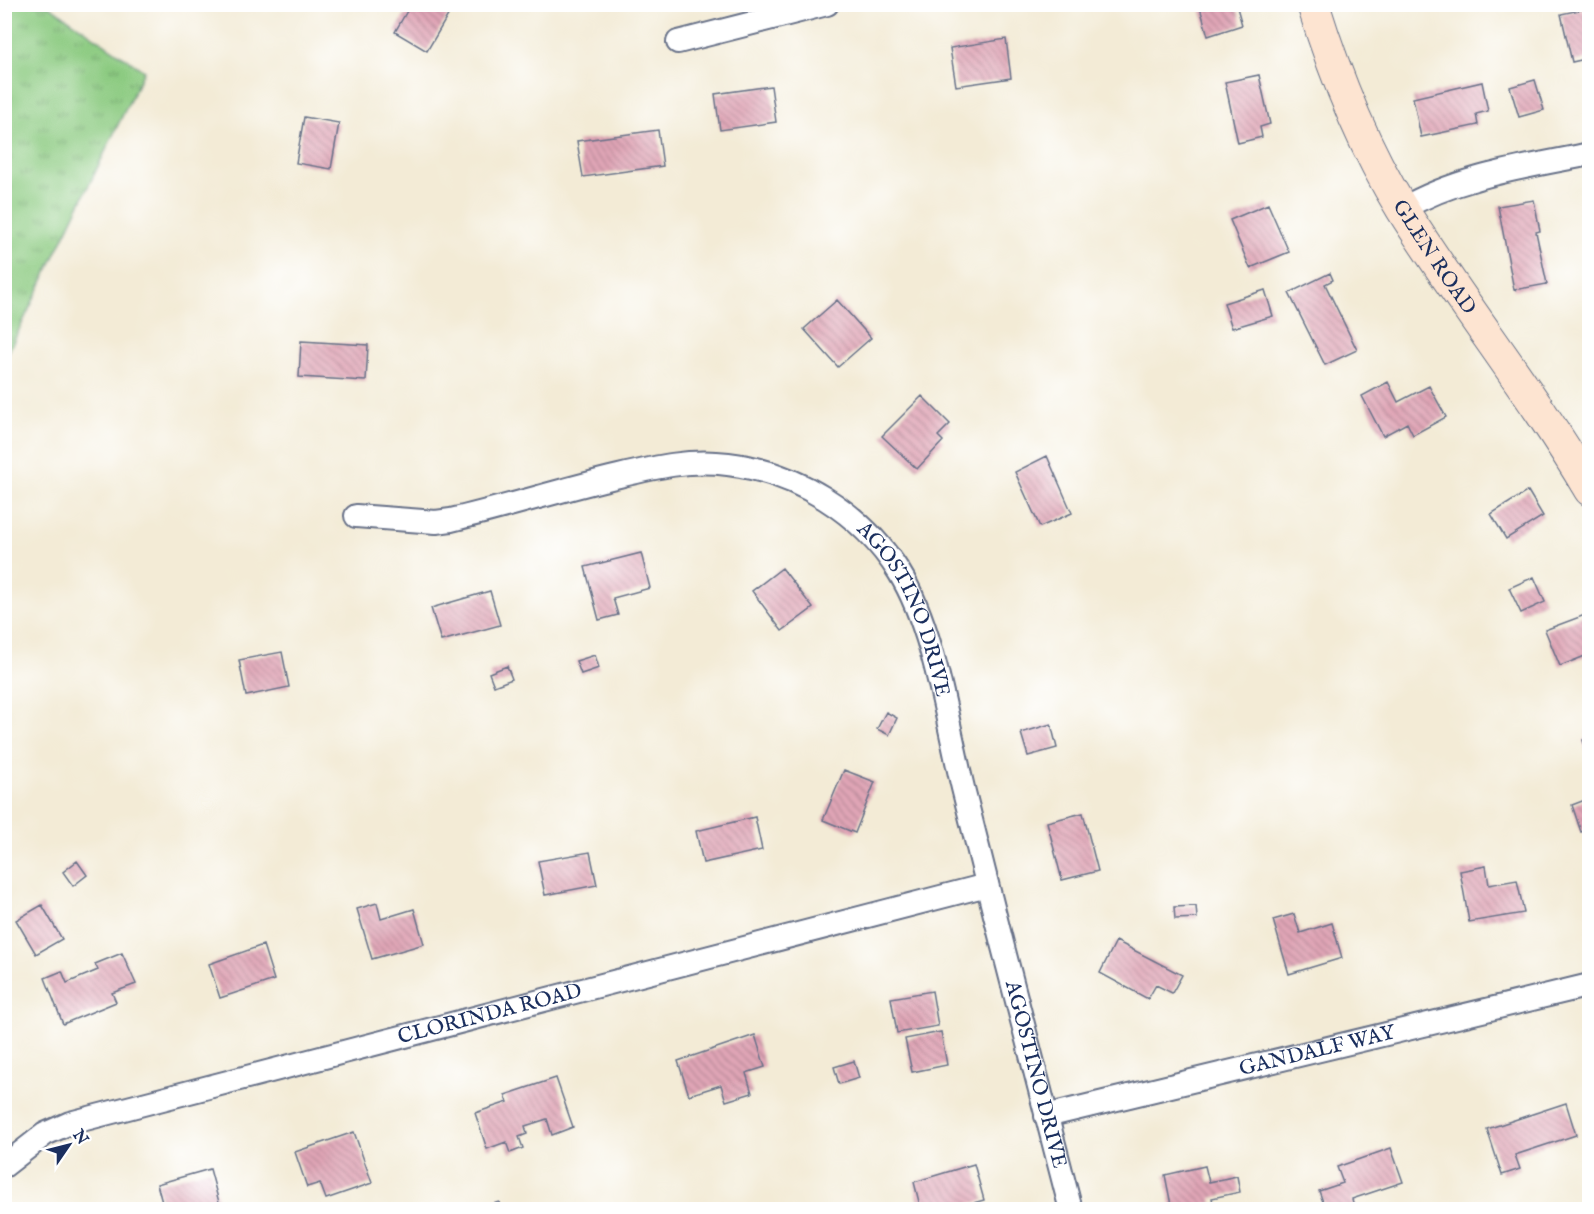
<svg xmlns="http://www.w3.org/2000/svg" width="1594" height="1214" font-family="'IM FELL English',serif">
<style>
.park{fill:url(#park-tufts);stroke:#547d70;stroke-width:1.5}
.building{fill:url(#building-back-hatch)}
.lines{fill:none;stroke-linecap:round;stroke-linejoin:round}
.street-casing{stroke:#677188;stroke-width:26}
.secondary-casing{stroke:#677188;stroke-width:34}
.street{stroke:#fff;stroke-width:22}
.secondary{stroke:#fde4d1;stroke-width:32}
.labels{text-anchor:middle;dominant-baseline:central;stroke-width:4.5;stroke-linejoin:round;paint-order:stroke}
.street-label{font-size:21px;fill:#1b2f5e;stroke:#fff}
</style>
<defs>
<pattern id="park-tufts" width="24" height="20" patternUnits="userSpaceOnUse" patternTransform="scale(1.5)"><rect width="24" height="20" fill="#8ccb81"/><path d="M3 7l-1-3M5 7V3M7 7l1-3M15 17l-1-3M17 17v-4M19 17l1-3" fill="none" stroke="#72a56d"/></pattern>
<pattern id="building-back-hatch" width="6" height="6" patternUnits="userSpaceOnUse" patternTransform="scale(1.5)"><rect width="6" height="6" fill="#e0a5b6"/><path d="M-1 5l2 2M0 0l6 6M5-1l2 2" fill="none" stroke="#b58797"/></pattern>
</defs>
<rect width="100%" height="100%" fill="#fff"/>
<filter id="ink" filterUnits="userSpaceOnUse"><feTurbulence type="fractalNoise" baseFrequency=".0167" numOctaves="2"/><feDisplacementMap in="SourceGraphic" scale="12" xChannelSelector="R" yChannelSelector="G"/><feConvolveMatrix kernelMatrix="1 2 1 2 8 2 1 2 1" color-interpolation-filters="sRGB"/></filter>
<filter id="wash" filterUnits="userSpaceOnUse"><feTurbulence type="fractalNoise" baseFrequency=".008" numOctaves="4" result="noise"/><feDisplacementMap in="SourceGraphic" scale="24" xChannelSelector="R" yChannelSelector="G"/><feGaussianBlur stdDeviation="1.35" result="paint"/><feColorMatrix in="noise" values="0 0 0 0 0 0 0 0 0 0 0 0 0 0 0 0 0 1.4 0 .05"/><feComposite in="paint" operator="in"/></filter>
<g filter="url(#wash)">
<rect width="100%" height="100%" fill="#f3ebd6"/>
<!-- park -->
<path class="park" d="M5 4 48 5 144 71 5 359Z"/>
<g id="blocks">
<!-- building -->
<path class="building" d="M411 4H438L450 12 427 51 395 32Z
M1199 4H1236L1242 25 1208 36Z
M1584 9 1590 25V58L1572 62 1561 14Z
M1006 39 1011 78 956 86 950 48Z
M1259 75 1270 124 1260 127 1262 137 1238 143 1225 82Z
M1535 80 1544 110 1519 117 1510 87Z
M1482 82 1488 111 1476 114 1478 125 1421 137 1413 98Z
M771 86 776 122 720 130 715 94Z
M304 117 339 123 331 169 296 163Z
M658 130 663 166 583 177 577 141Z
M1534 200 1540 231 1536 232 1547 284 1514 290 1498 206Z
M1268 204 1289 252 1250 268 1230 220Z
M1330 273 1333 280 1325 284 1357 350 1325 365 1289 293Z
M1265 290 1273 316 1232 328 1224 303Z
M837 300 871 338 838 367 804 329Z
M301 341 368 345 366 381 299 377Z
M1388 382 1398 402 1429 386 1446 417 1413 435 1407 423 1383 436 1362 396Z
M922 396 950 424 938 436 943 441 917 469 882 436Z
M1047 456 1072 513 1040 527 1015 472Z
M1528 491 1543 516 1506 539 1491 514Z
M641 553 650 588 613 598 618 615 599 620 585 567Z
M782 568 813 608 782 631 752 591Z
M1534 577 1545 602 1521 613 1509 588Z
M490 591 500 625 441 641 431 608Z
M1590 613V654L1560 666 1545 630Z
M282 652 289 687 246 696 239 660Z
M595 655 599 668 581 674 576 661Z
M507 666 512 679 494 686 489 673Z
M886 712 897 718 889 735 877 729Z
M1051 724 1057 748 1028 756 1021 733Z
M1590 731V760H1589L1583 740 1588 738 1586 732Z
M844 770 875 782 855 833 823 820Z
M1590 798V829L1581 832 1572 805Z
M1083 813 1098 871 1062 880 1047 822Z
M755 817 762 850 703 863 696 831Z
M590 852 597 885 545 895 538 861Z
M77 861 87 875 73 886 63 872Z
M1486 866 1489 885 1517 880 1524 913 1469 922 1460 871Z
M377 903 381 919 414 909 424 944 372 959 357 909Z
M42 905 62 939 36 954 16 920Z
M1196 906 1197 918 1175 919 1174 907Z
M1294 914 1300 933 1332 923 1342 958 1289 974 1273 920Z
M1116 941 1182 975 1172 993 1156 985 1148 999 1100 973Z
M263 945 274 980 220 998 209 964Z
M122 953 136 984 112 993 116 1002 63 1024 45 978 62 971 67 983 98 970 95 964Z
M932 991 938 1026 897 1033 891 998Z
M941 1032 947 1065 912 1072 905 1039Z
M755 1035 765 1067 746 1073 752 1093 726 1101 721 1085 689 1095 678 1061Z
M854 1061 859 1078 839 1084 834 1067Z
M556 1078 573 1127 552 1135 547 1119 525 1126 527 1134 519 1137 523 1148 510 1153 506 1142 487 1149 475 1113 508 1102 505 1095Z
M1566 1103 1576 1135 1515 1155 1520 1169 1502 1175 1487 1129Z
M354 1132 372 1183 326 1199 320 1183 307 1187 295 1152Z
M1391 1148 1403 1182 1352 1199 1355 1210H1326L1319 1191 1343 1183 1337 1167Z
M974 1164 984 1200 949 1210H921L914 1182Z
M1205 1166 1209 1182 1237 1176 1240 1192 1212 1198 1213 1203 1172 1210 1165 1175Z
M210 1169 220 1206 208 1210H164L157 1184Z
M499 1202 501 1210H480V1208Z"/>
</g>
</g>
<g filter="url(#ink)">
<use href="#blocks" fill-opacity="0" stroke="#677188" stroke-width="1.5"/>
<g class="lines">
<!-- street casing -->
<g class="street-casing">
<g id="street">
<path d="M678 42 827 4"/>
<path d="M1402 209C1459 176 1526 167 1590 154"/>
<path id="s1" d="M356 516 436 522 451 520C507 507 563 489 619 476 656 467 690 459 728 464 797 472 862 513 899 572 934 628 947 722 963 788 998 929 1034 1069 1071 1210"/>
<path id="s2" d="M1046 1116 1590 985"/>
<path id="s3" d="M4 1166 45 1134 70 1123 987 885"/>
</g>
</g>
<!-- secondary casing -->
<g class="secondary-casing">
<g id="secondary">
<path id="s4" d="M1313 4C1335 75 1363 146 1402 209 1462 305 1533 393 1590 490"/>
</g>
</g>
<!-- street -->
<use href="#street" class="street"/>
<!-- secondary -->
<use href="#secondary" class="secondary"/>
</g>
</g>
<g class="labels">
<!-- street labels -->
<g class="street-label">
<text stroke="none"><textPath href="#s4" startOffset="282">GLEN ROAD</textPath></text>
<text stroke="none"><textPath href="#s1" startOffset="624">AGOSTINO DRIVE</textPath></text>
<text stroke="none"><textPath href="#s3" startOffset="513">CLORINDA ROAD</textPath></text>
<text stroke="none"><textPath href="#s2" startOffset="279">GANDALF WAY</textPath></text>
<text stroke="none"><textPath href="#s1" startOffset="1110">AGOSTINO DRIVE</textPath></text>
</g>
</g>
<!-- margin -->
<rect width="1594" height="1214" fill="none" stroke="#fff" stroke-width="24"/>
<!-- north arrow -->
<g transform="translate(69 1145) rotate(55)" stroke="#ffffff" stroke-width="4.5" paint-order="stroke">
<path d="M0-4.5L10 22L0 15L-10 22Z" fill="#1b2f5e"/>
<text y="-9" font-size="16" font-weight="bold" text-anchor="middle" fill="#1b2f5e">N</text>
</g>
</svg>
